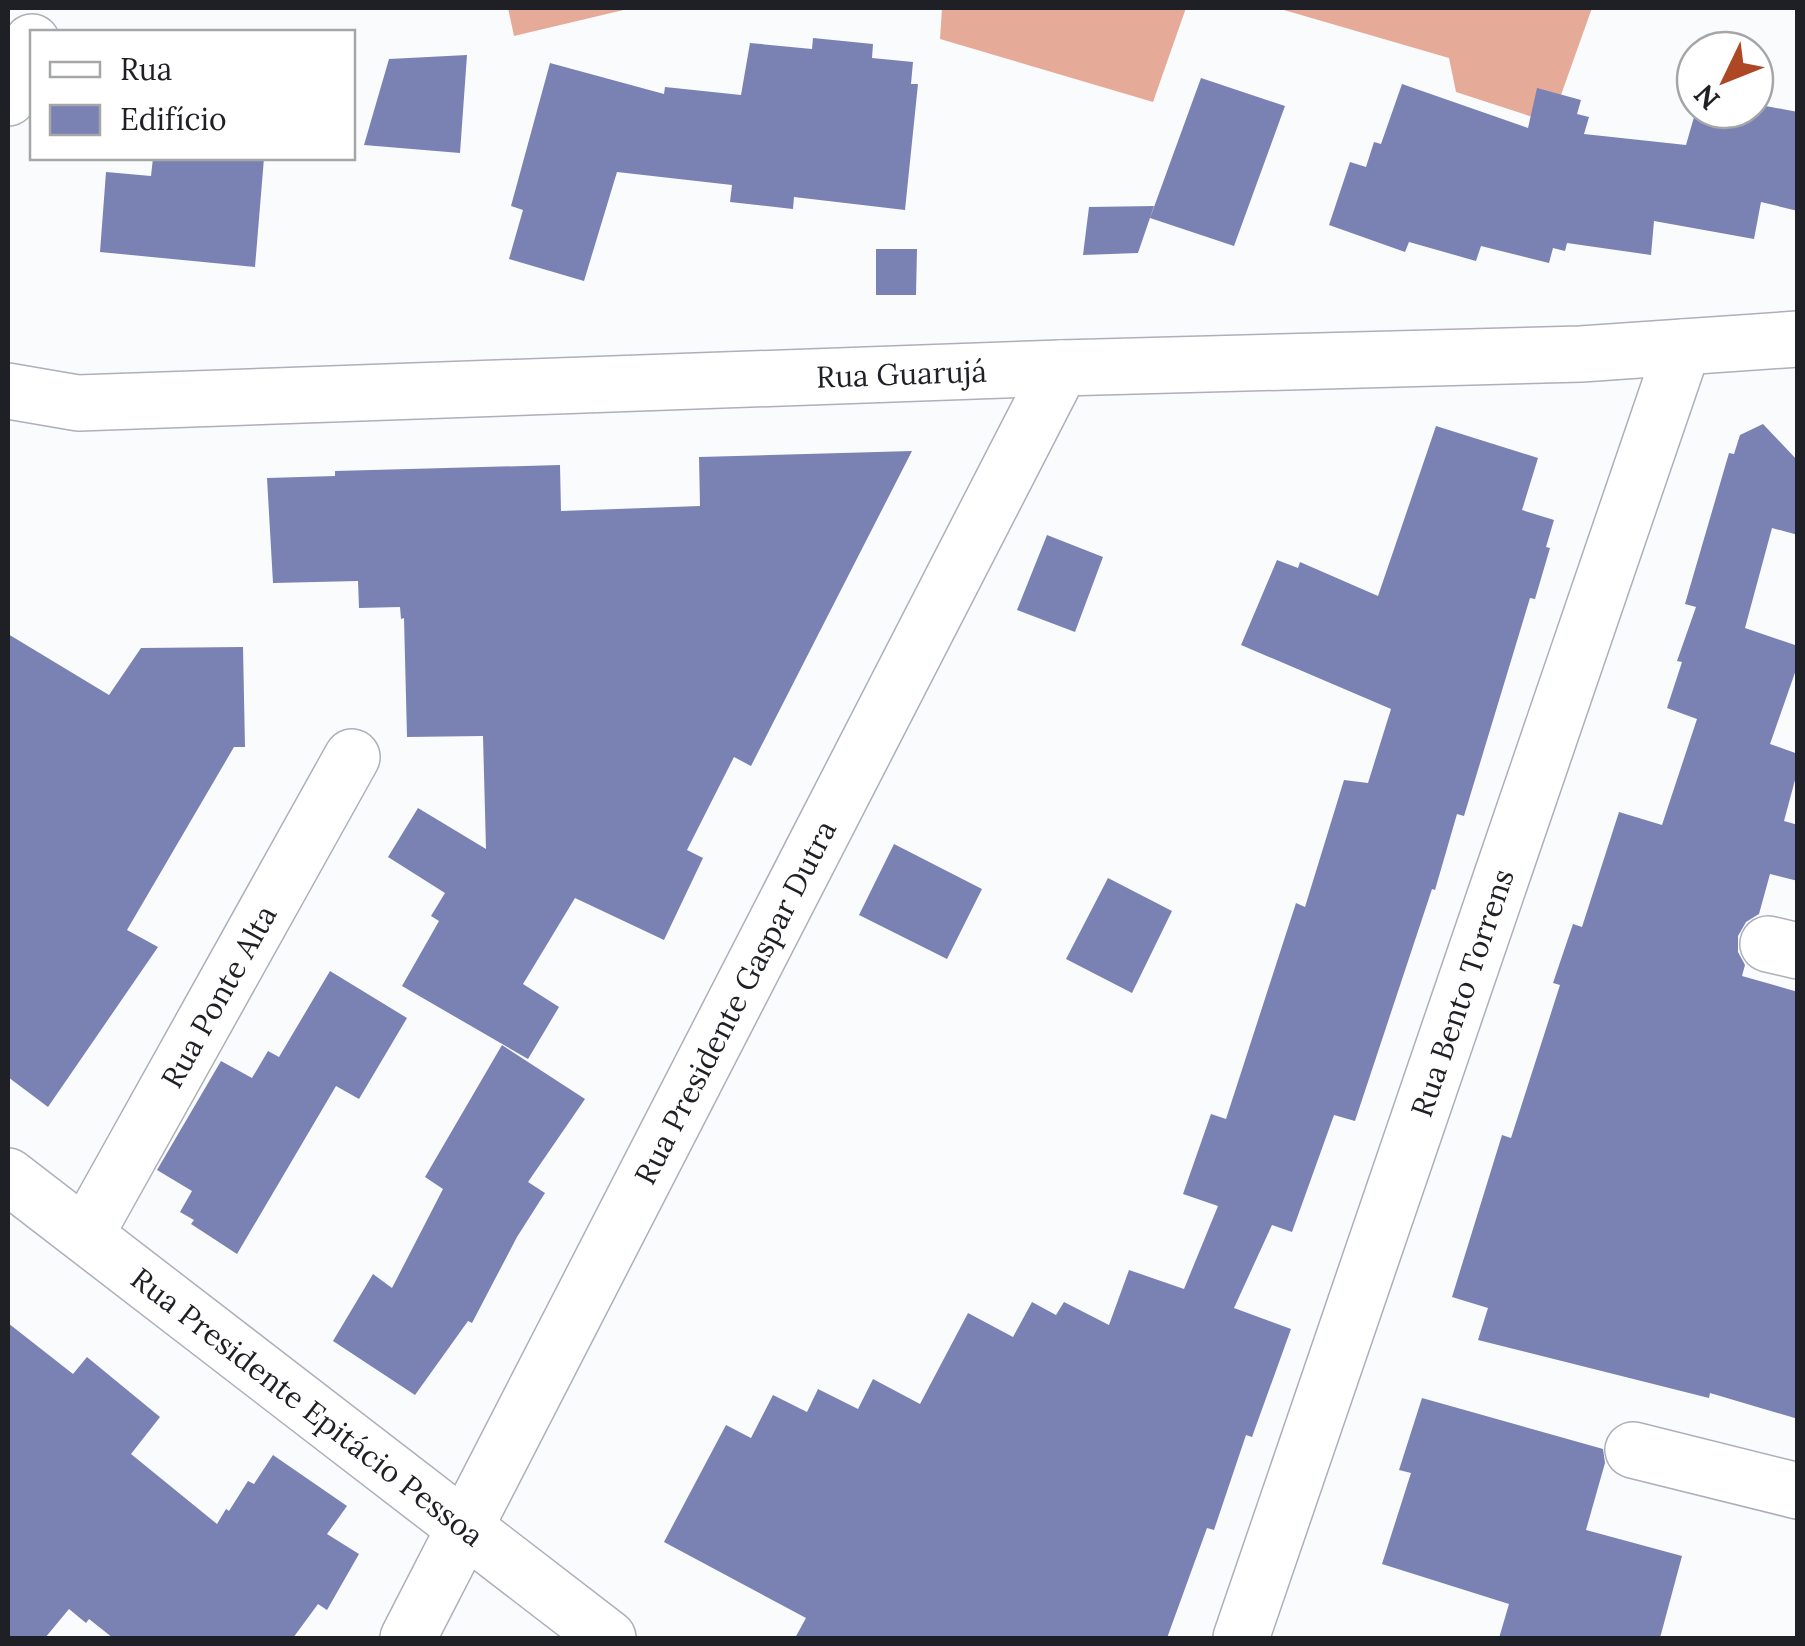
<svg xmlns="http://www.w3.org/2000/svg" width="1805" height="1646" font-family="Lora,serif">
<style>
.forest{fill:#e6ab98}
.building{fill:#7a82b3}
.lines{fill:none;stroke-linecap:round;stroke-linejoin:round}
.street-casing{stroke:#adafbb;stroke-width:58}
.secondary-casing{stroke:#adafbb;stroke-width:58}
.primary-casing{stroke:#adafbb;stroke-width:58}
.street{stroke:#fff;stroke-width:55}
.secondary{stroke:#fff;stroke-width:55}
.primary{stroke:#fff;stroke-width:55}
.labels{text-anchor:middle;dominant-baseline:central;stroke-width:10;stroke-linejoin:round;paint-order:stroke}
.street-label{font-size:30px;fill:#1f2025;stroke:#fff}
</style>
<rect width="100%" height="100%" fill="#fafbfd"/>
<!-- forest -->
<path class="forest" d="M508 8H632L514 36Z
M942 8H1186L1153 102 940 39Z
M1277 8H1592L1551 123 1456 92 1449 58Z"/>
<!-- building -->
<path class="building" d="M813 38 873 44 872 58 913 62 911 84H918L905 210 794 197 793 209 730 202 732 185 617 172 584 281 509 259 523 210 511 206 550 63 664 94 665 87 741 95 750 43 812 49Z
M467 55 460 153 364 145 389 59Z
M1201 78 1285 106 1234 246 1150 218Z
M1402 84 1528 128 1537 88 1581 100 1577 114 1589 117 1584 134 1686 145 1696 110H1755V104L1798 112V211L1761 202 1754 239 1654 221 1651 255 1567 243 1565 251 1553 248 1549 263 1481 246 1476 261 1409 242 1405 252 1329 225 1350 162 1366 167 1374 142 1381 144Z
M153 158H264L255 267 100 252 106 172 151 176Z
M1154 206 1138 253 1083 255 1089 207Z
M876 249H917L916 295H876Z
M1763 424 1798 461V535L1772 528 1745 628 1798 646V664L1770 744 1798 754V769L1784 821 1798 825V881L1770 874 1759 914 1746 922 1738 936V952L1745 965 1742 976 1798 992V1419L1710 1393 1709 1398 1478 1340 1488 1308 1452 1297 1502 1135 1511 1138 1560 985 1553 983 1573 924 1582 927 1619 812 1662 825 1697 719 1667 708 1682 662 1677 661 1696 607 1685 604 1729 453 1734 454 1740 435Z
M1436 426 1538 458 1522 510 1554 520 1546 547 1550 548 1535 599 1530 598 1464 816 1457 814 1435 890 1432 889 1355 1121 1334 1115 1292 1232 1272 1225 1234 1308 1291 1329 1252 1437 1246 1435 1214 1530 1207 1528 1167 1638H795L806 1618 664 1542 726 1425 751 1438 773 1395 807 1412 818 1389 858 1409 873 1379 920 1404 968 1313 1013 1337 1032 1302 1056 1315 1064 1302 1109 1325 1129 1270 1184 1289 1218 1206 1183 1194 1211 1114 1226 1119 1296 903 1305 907 1344 780 1368 783 1391 709 1241 645 1277 560 1298 568 1300 562 1378 596Z
M912 451 751 766 734 757 687 850 703 858 664 940 575 898 523 984 559 1007 528 1059 402 986 439 921 431 916 445 893 388 857 418 808 486 849 483 736 407 737 404 618 401 619 400 607 359 608 358 581 273 583 267 478 335 476V471L560 465 561 511 700 506 699 457Z
M1047 535 1103 557 1075 632 1017 610Z
M8 634 109 695 141 648 243 647 245 747H234L127 930 158 947 48 1107 8 1077Z
M894 844 982 889 947 959 859 915Z
M1108 878 1172 911 1132 993 1066 959Z
M330 971 407 1018 359 1099 336 1086 237 1254 191 1224 194 1220 180 1212 192 1191 157 1170 221 1061 252 1078 268 1051 279 1057Z
M502 1045 585 1099 528 1182 545 1193 517 1237 472 1323 468 1321 415 1395 333 1341 373 1274 392 1288 443 1189 425 1177Z
M8 1323 73 1374 87 1357 160 1417 131 1454 217 1524 226 1509 229 1511 248 1481 254 1484 273 1455 347 1506 327 1534 359 1554 327 1610 318 1604 293 1638H113L89 1619 86 1623 69 1609 45 1638H8Z
M1422 1398 1603 1449 1605 1463 1586 1530 1682 1556 1660 1638H1499L1509 1604 1382 1564 1411 1473 1399 1470Z"/>
<g class="lines">
<!-- street casing -->
<g class="street-casing">
<g id="street">
<path d="M1768 944 1798 951"/>
<path id="s1" d="M86 1234 352 757"/>
<path d="M1633 1450 1798 1491"/>
<path id="s2" d="M408 1638 1061 368"/>
<path id="s3" d="M1241 1638 1683 347"/>
</g>
</g>
<!-- secondary casing -->
<g class="secondary-casing">
<g id="secondary">
<path id="s4" d="M8 391 78 403 1061 368 1581 354 1798 339"/>
<path id="s5" d="M8 1176 608 1638"/>
</g>
</g>
<!-- primary casing -->
<g class="primary-casing">
<path id="primary" d="M8 98 32 42"/>
</g>
<!-- street -->
<use href="#street" class="street"/>
<!-- secondary -->
<use href="#secondary" class="secondary"/>
<!-- primary -->
<use href="#primary" class="primary"/>
</g>
<g class="labels">
<!-- street labels -->
<g class="street-label">
<text stroke="none"><textPath href="#s4" startOffset="895">Rua Guarujá</textPath></text>
<text stroke="none"><textPath href="#s3" startOffset="682">Rua Bento Torrens</textPath></text>
<text stroke="none"><textPath href="#s1" startOffset="272">Rua Ponte Alta</textPath></text>
<text stroke="none"><textPath href="#s2" startOffset="715">Rua Presidente Gaspar Dutra</textPath></text>
<text stroke="none"><textPath href="#s5" startOffset="378">Rua Presidente Epitácio Pessoa</textPath></text>
</g>
</g>
<!-- border -->
<rect width="1805" height="1646" fill="none" stroke="#1f2025" stroke-width="20"/>
<!-- legend -->
<rect x="30" y="30" width="325" height="130" fill="#ffffff" stroke="#a5a6a8" stroke-width="2.5"/>
<rect x="50" y="62" width="50" height="15" fill="#ffffff" stroke="#a5a6a8" stroke-width="2.5"/>
<text x="120" y="80" font-size="30" fill="#1f2025">Rua</text>
<rect x="50" y="105" width="50" height="30" fill="#7a82b3" stroke="#a5a6a8" stroke-width="2.5"/>
<text x="120" y="130" font-size="30" fill="#1f2025">Edifício</text>
<!-- north arrow -->
<g transform="translate(1725 80) rotate(227)"><circle r="48" fill="#ffffff" stroke="#a5a6a8" stroke-width="2.5"/>
<path d="M0-8L18 38L0 25L-18 38Z" fill="#ae4723"/>
<text y="-15" font-size="28" font-weight="bold" text-anchor="middle" fill="#1f2025">N</text>
</g>
</svg>
